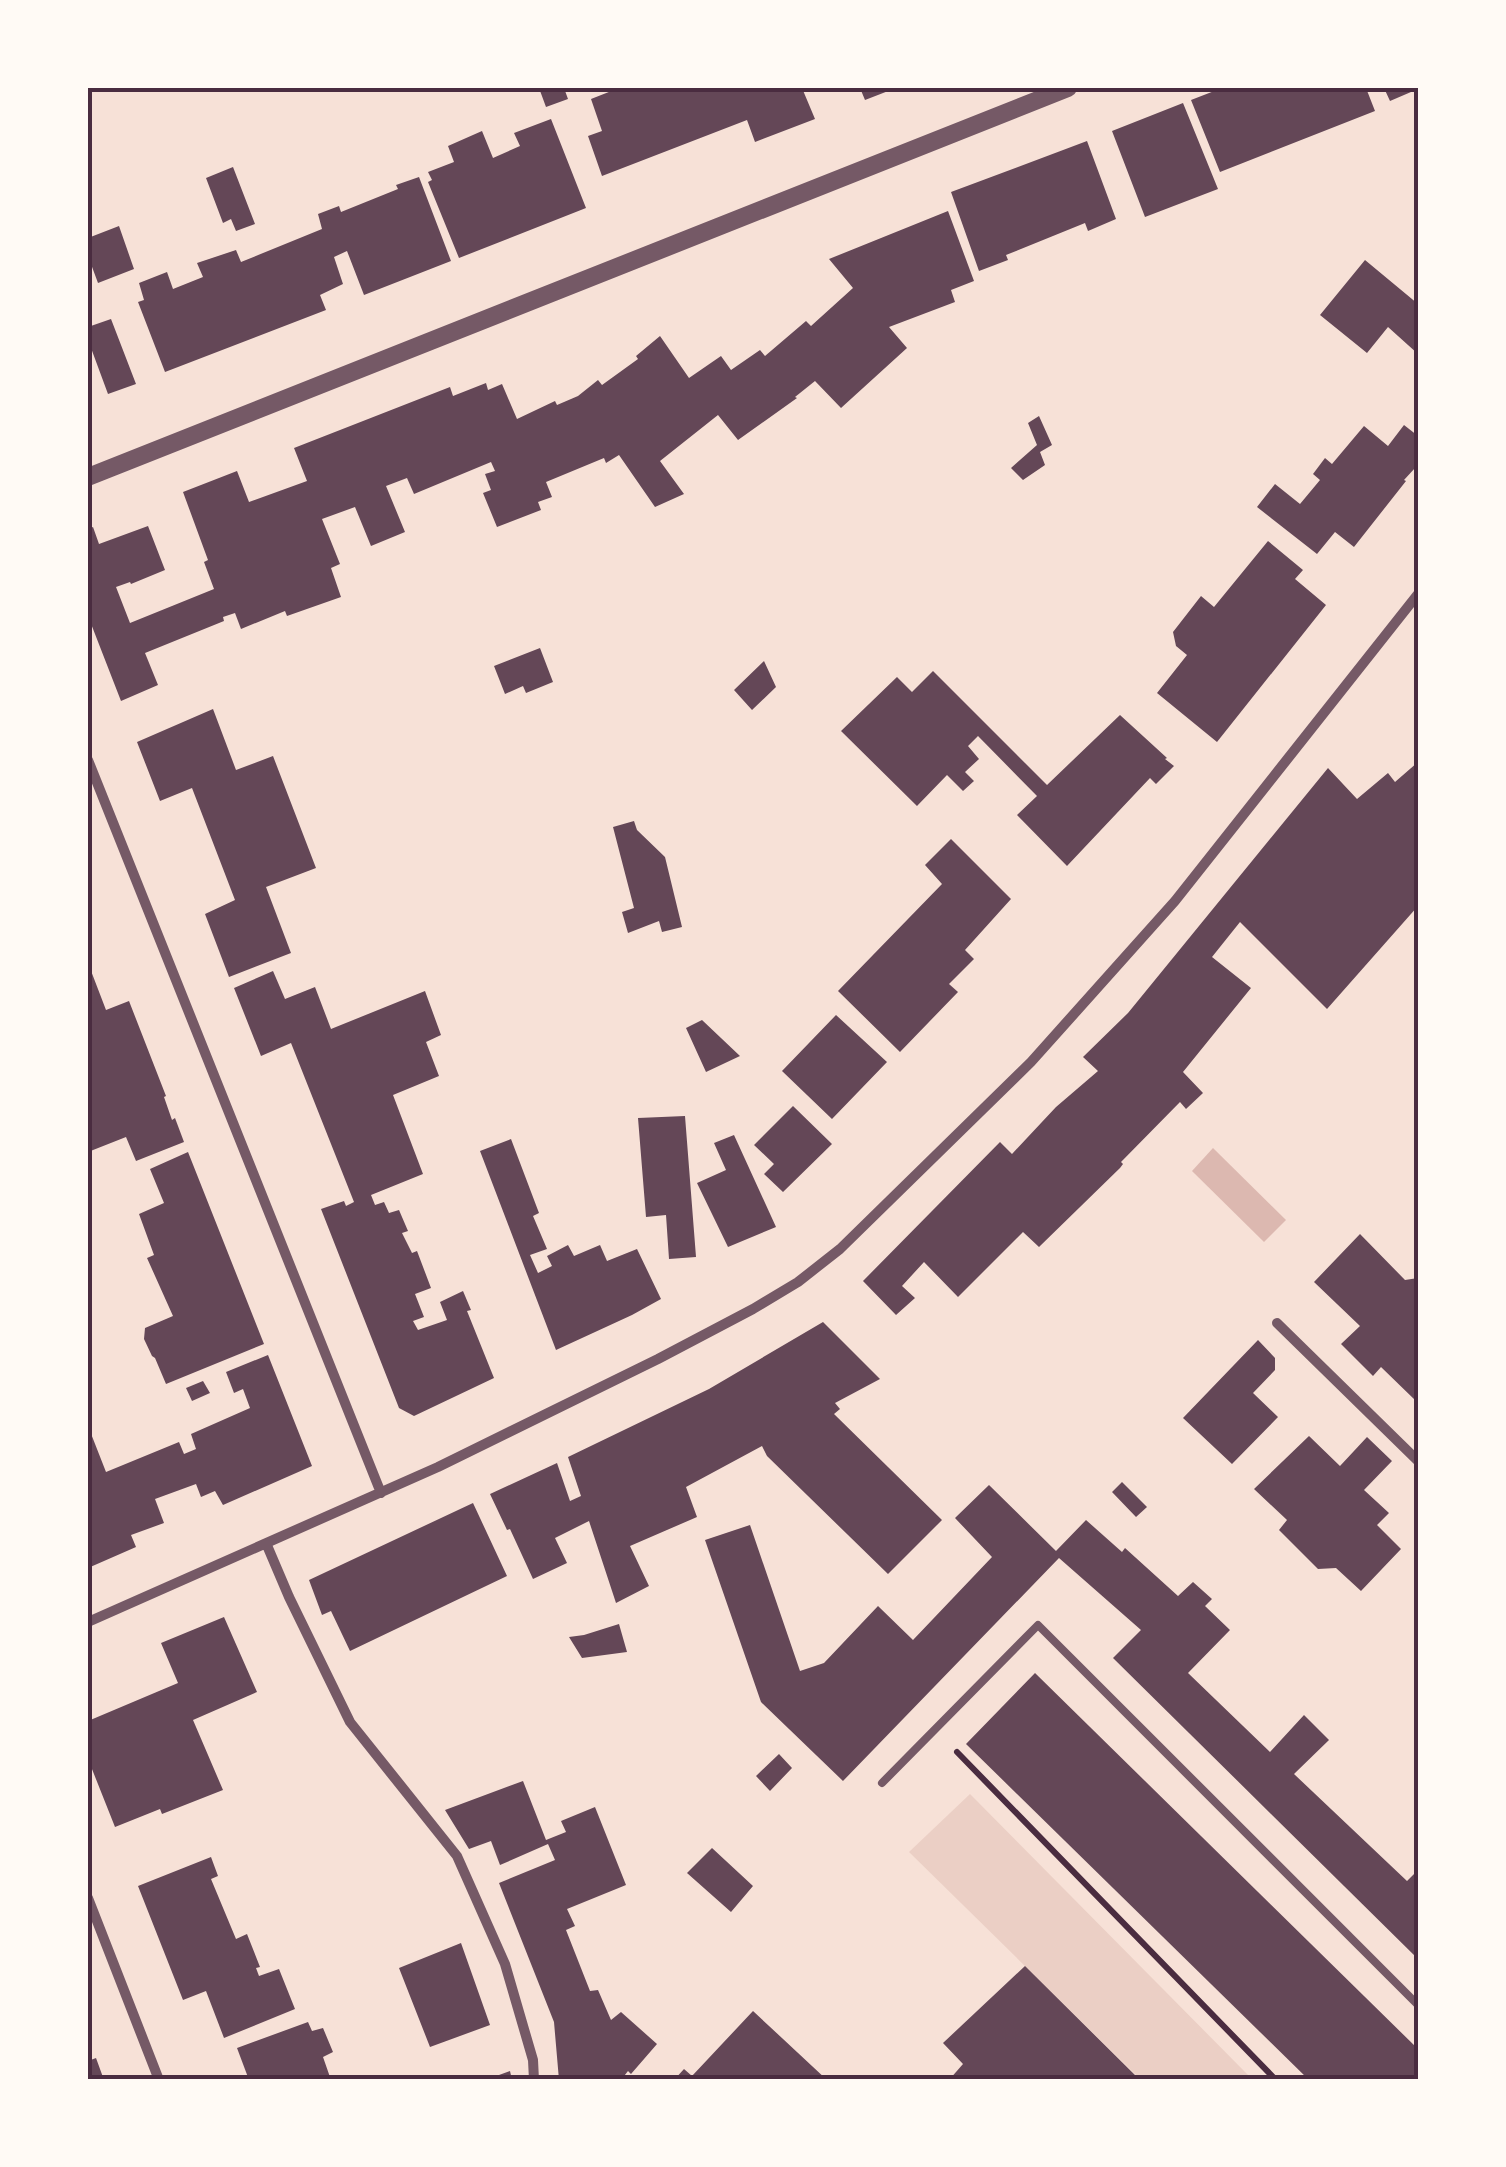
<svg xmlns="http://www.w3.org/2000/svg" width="1506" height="2167" font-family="'Fira Sans',sans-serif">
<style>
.green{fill:#ebcfc5}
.water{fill:#dcb8b0}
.building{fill:#644757}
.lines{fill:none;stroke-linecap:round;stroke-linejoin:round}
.path{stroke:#4a2c40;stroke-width:6}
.service{stroke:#755966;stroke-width:8}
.minor{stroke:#755966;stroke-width:10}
.tertiary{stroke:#755966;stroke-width:18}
.neatline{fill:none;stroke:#4a2c40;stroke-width:4}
</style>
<rect width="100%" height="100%" fill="#f7e1d7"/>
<!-- green -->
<path class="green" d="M970 1794 1252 2079H1140L909 1852Z"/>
<!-- water -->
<path class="water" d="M1213 1148 1286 1220 1264 1242 1192 1171Z"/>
<!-- building -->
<path class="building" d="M539 88H564L568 99 546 107Z
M619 88H802L815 119 755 142 747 120 602 176 588 136 602 131 591 99Z
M860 88H896L865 100Z
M1222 88H1366L1375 111 1220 172 1191 100Z
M1384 88H1418V89L1390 101Z
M1183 103 1218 189 1145 217 1112 131Z
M551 119 586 208 459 258 428 182 432 180 428 172 454 162 448 146 482 131 493 158 520 146 514 133Z
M1087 141 1116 219 1088 231 1085 223 1006 255 1008 260 979 271 951 192Z
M233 167 255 224 236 231 231 219 223 223 206 178Z
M419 177 451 261 364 295 347 251 334 257 343 284 320 295 326 310 165 372 138 302 144 300 139 283 167 272 173 289 203 277 197 263 236 250 241 262 322 229 318 214 339 206 341 212 398 189 396 185Z
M948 211 974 281 951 290 955 302 889 327 907 348 841 408 815 381 795 397 797 398 738 440 718 415 660 461 684 494 655 507 619 455 606 463 604 458 546 482 552 497 538 502 541 510 497 527 483 493 491 490 485 474 495 471 491 462 414 494 407 478 386 486 405 532 371 546 355 507 322 519 340 564 331 568 341 597 287 616 285 611 241 629 235 613 223 617 224 621 145 653 158 685 121 701 88 616V529L93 527 99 544 148 526 165 570 131 584 130 582 116 587 130 623 214 589 204 562 208 560 183 492 237 471 249 502 307 481 294 448 450 387 453 396 486 383 488 390 502 384 517 419 555 401 557 405 578 396 598 380 602 385 638 359 636 356 660 336 689 378 721 356 731 370 760 350 765 356 806 321 811 326 853 288 829 259Z
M119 226 134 269 98 283 88 256V238Z
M1365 260 1418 304V354L1388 327 1367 353 1320 315Z
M111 319 136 384 108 394 91 348 88 349V327Z
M1039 416 1052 445 1040 452 1045 465 1023 480 1011 468 1037 445 1028 423Z
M1404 425 1418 436V472L1415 468 1404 480 1406 481 1354 547 1335 532 1317 554 1257 507 1275 484 1300 504 1320 480 1313 474 1325 458 1332 464 1364 426 1388 446Z
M1268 541 1303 570 1295 579 1326 605 1217 742 1157 693 1187 655 1176 646 1173 632 1201 596 1214 607Z
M540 648 553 682 526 693 523 686 505 694 494 666Z
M764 661 776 687 752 710 734 690Z
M933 671 1047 785 1120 715 1167 758 1165 759 1174 766 1156 784 1150 778 1067 866 1017 815 1037 796 978 736 968 746 979 759 965 772 974 781 963 791 947 775 917 806 841 731 897 677 912 692Z
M213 709 236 770 273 756 316 868 266 887 291 953 229 977 205 914 235 900 192 788 160 801 137 742Z
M1418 762V861L1416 863 1418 866V906L1327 1009 1240 922 1212 957 1251 988 1183 1072 1203 1093 1186 1109 1180 1102 1121 1162 1123 1164 1120 1168 1039 1247 1023 1232 958 1297 924 1262 902 1286 915 1298 896 1315 863 1281 1000 1142 1012 1154 1056 1107 1098 1071 1083 1057 1128 1013 1328 768 1357 799 1388 773 1395 782Z
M634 821 637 830 665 857 682 927 662 932 659 921 628 933 622 912 634 908 613 827Z
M951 839 1011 899 965 950 974 959 949 984 958 992 900 1052 838 991 942 884 925 865Z
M88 963 106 1010 129 1001 166 1096 164 1097 172 1120 175 1118 184 1142 136 1161 126 1137 88 1152Z
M273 971 285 999 315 987 331 1029 425 991 441 1035 426 1042 439 1076 393 1095 423 1174 371 1195 375 1205 384 1202 389 1213 399 1210 408 1231 402 1233 412 1253 417 1251 431 1288 415 1294 424 1317 413 1321 418 1330 447 1320 440 1302 463 1291 471 1310 467 1311 494 1378 414 1416 399 1408 321 1209 344 1201 346 1206 354 1202 291 1043 261 1056 234 988Z
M836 1015 887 1062 832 1119 782 1071Z
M702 1020 740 1056 706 1072 686 1028Z
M793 1106 832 1144 783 1192 764 1174 774 1164 754 1145Z
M685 1116 696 1257 669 1259 666 1215 646 1217 638 1118Z
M734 1135 776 1227 728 1247 697 1183 726 1170 714 1143Z
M511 1139 539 1213 533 1216 547 1249 530 1255 538 1273 552 1266 547 1256 568 1245 574 1256 600 1245 607 1261 637 1249 661 1299 632 1315 556 1350 480 1151Z
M188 1152 264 1344 166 1384 155 1358 152 1356 144 1339 145 1328 173 1316 147 1258 154 1255 139 1214 164 1203 150 1169Z
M1360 1234 1405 1280 1418 1278V1399L1416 1401 1381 1367 1373 1376 1341 1344 1360 1326 1314 1282Z
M823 1322 880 1379 835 1403 840 1409 834 1414 942 1520 888 1574 767 1456 762 1446 686 1487 697 1517 630 1546 649 1586 616 1603 589 1521 555 1538 567 1563 533 1579 510 1529 507 1530 490 1494 557 1463 570 1501 581 1496 568 1457 709 1389Z
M1258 1340 1275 1358V1370L1253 1393 1278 1417 1232 1464 1183 1418Z
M268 1355 312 1466 223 1505 215 1491 201 1497 196 1484 155 1499 164 1523 131 1535 136 1547 88 1568V1426L106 1472 179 1442 184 1454 196 1449 191 1434 250 1408 243 1389 234 1393 226 1372Z
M203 1381 210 1393 192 1401 186 1388Z
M1309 1436 1340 1466 1367 1437 1392 1461 1364 1490 1389 1513 1377 1525 1401 1549 1361 1591 1336 1568 1318 1569 1279 1530 1287 1520 1254 1489Z
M1122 1482 1147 1507 1136 1517 1112 1492Z
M989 1485 1056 1551 1086 1520 1122 1552 1125 1548 1178 1596 1193 1582 1212 1599 1205 1606 1230 1630 1188 1673 1270 1752 1304 1715 1329 1740 1294 1774 1407 1881 1418 1870V1959L1113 1658 1141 1630 1059 1558 843 1781 761 1702 705 1540 750 1525 800 1671 824 1663 878 1606 913 1640 992 1557 955 1518Z
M473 1503 507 1576 350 1651 331 1611 322 1615 309 1580Z
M224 1617 257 1692 193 1720 223 1790 162 1814 160 1809 115 1827 88 1759V1721L178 1683 161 1643Z
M619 1624 627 1652 582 1658 569 1637 584 1635Z
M1035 1673 1418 2049V2080H1309L966 1744Z
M779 1754 792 1768 770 1791 756 1776Z
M523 1781 546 1840 566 1832 561 1821 595 1807 626 1885 567 1909 575 1926 566 1930 590 1991 598 1990 611 2020 621 2012 657 2044 631 2074 628 2071 621 2080H559L554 2022 499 1883 555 1860 548 1844 500 1865 491 1841 469 1849 445 1810Z
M712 1848 753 1886 731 1912 687 1873Z
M211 1857 218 1876 211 1879 236 1939 247 1934 260 1967 256 1968 259 1976 279 1969 295 2009 224 2038 206 1991 183 2000 138 1886Z
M461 1943 490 2025 430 2047 399 1968Z
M1025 1966 1140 2080H949L963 2064 943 2043Z
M753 2011 827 2080H674L684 2069 692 2076Z
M308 2022 312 2031 323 2028 333 2052 323 2057 331 2080H249L237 2048Z
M96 2058 104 2080H88V2061Z
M510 2071 512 2080H488V2079Z"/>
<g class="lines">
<!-- path -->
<path class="path" d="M957 1752 1276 2080"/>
<!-- service -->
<path class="service" d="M882 1783 1038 1625 1418 2005"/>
<!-- minor -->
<path class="minor" d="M88 760 381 1493
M1277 1323 1418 1461
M266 1543 289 1597 350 1722 457 1856 505 1964 533 2060 534 2080
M88 1622 438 1467 658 1359 753 1309 798 1282 840 1249 1031 1062 1175 901 1418 594
M88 1898 159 2080"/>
<!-- tertiary -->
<path class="tertiary" d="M88 477 1068 88"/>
</g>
<!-- border -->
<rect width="1506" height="2167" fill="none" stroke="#fffaf5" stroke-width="180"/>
<rect x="90" y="90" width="1326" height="1987" class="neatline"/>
</svg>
